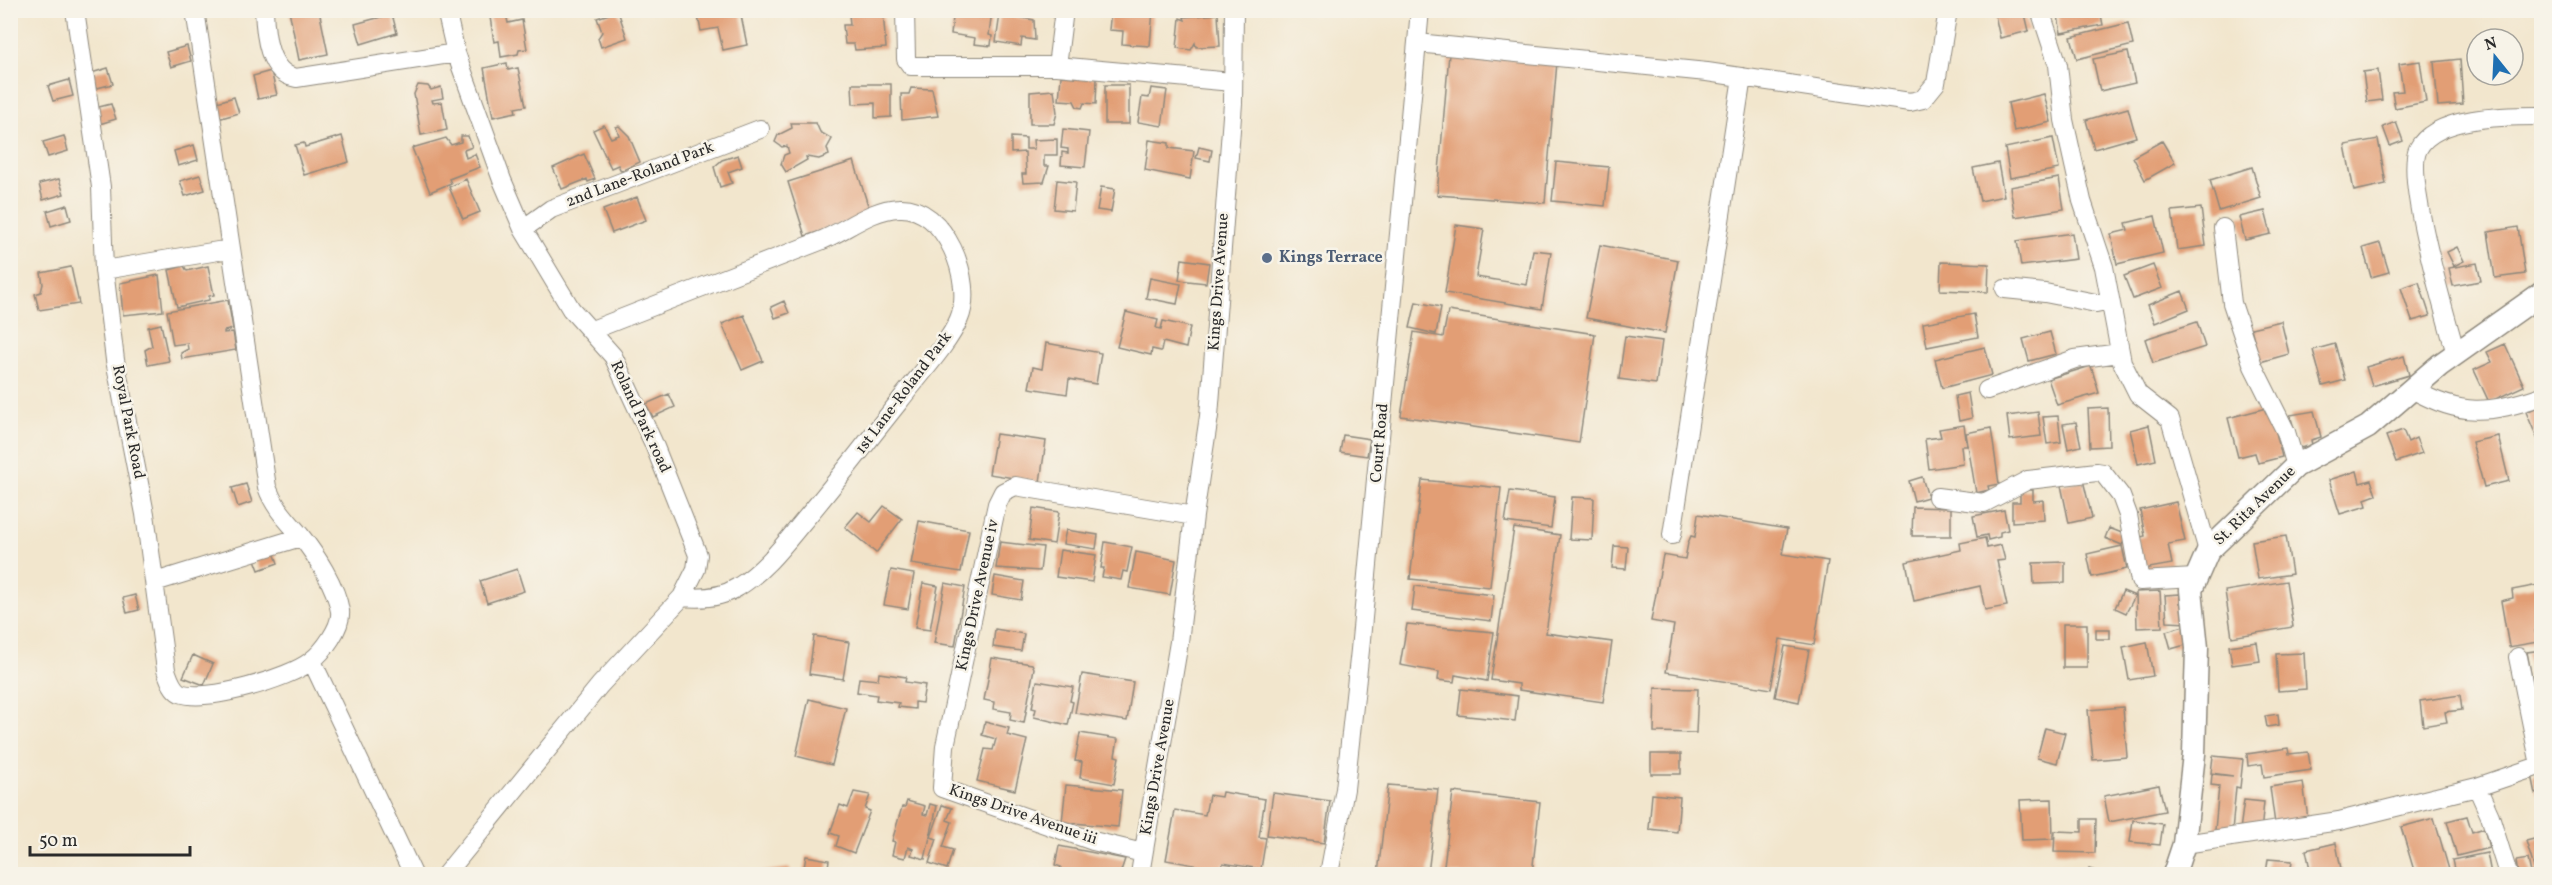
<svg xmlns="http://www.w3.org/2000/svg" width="2552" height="885" font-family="Vollkorn,serif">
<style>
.building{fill:#e29e74}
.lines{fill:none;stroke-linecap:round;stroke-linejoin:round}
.minor-casing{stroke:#8e887c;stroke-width:20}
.tertiary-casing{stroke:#8e887c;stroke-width:25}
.minor{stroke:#fff;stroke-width:18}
.tertiary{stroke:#fff;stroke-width:22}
.service-dot{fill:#5c6f8a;stroke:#f7f3e8;stroke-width:2}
.labels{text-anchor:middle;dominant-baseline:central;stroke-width:5;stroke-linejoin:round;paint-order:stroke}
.street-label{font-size:16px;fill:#2b2b2b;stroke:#f7f3e8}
.service-label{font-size:16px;font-weight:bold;fill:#4e5e75;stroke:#f7f3e8;text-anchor:start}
</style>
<rect width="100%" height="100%" fill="#f7f3e8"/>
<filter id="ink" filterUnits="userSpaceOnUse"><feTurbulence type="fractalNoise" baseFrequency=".0167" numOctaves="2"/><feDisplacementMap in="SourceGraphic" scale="12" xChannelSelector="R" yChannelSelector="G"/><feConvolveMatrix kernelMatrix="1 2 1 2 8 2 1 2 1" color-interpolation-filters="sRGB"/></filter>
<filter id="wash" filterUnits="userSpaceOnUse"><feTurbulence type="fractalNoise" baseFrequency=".008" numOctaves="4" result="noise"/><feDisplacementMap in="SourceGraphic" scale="24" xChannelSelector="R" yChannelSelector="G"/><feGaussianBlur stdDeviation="1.35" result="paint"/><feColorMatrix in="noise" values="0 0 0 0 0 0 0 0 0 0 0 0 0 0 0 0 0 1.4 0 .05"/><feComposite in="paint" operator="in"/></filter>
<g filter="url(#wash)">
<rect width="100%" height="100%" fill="#f2e6cd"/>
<g id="blocks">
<!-- building -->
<path class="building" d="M289 10H319L328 54 299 60Z
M703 10H740L747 45 723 50 718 28 701 31 697 12Z
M929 10H951L950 15Z
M954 10H992L989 35 992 36 991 46 974 44 975 38 951 34Z
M1111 10H1153L1150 46 1122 44 1123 31 1109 30Z
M1994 10H2024L2029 31 2000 38Z
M2057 10H2100L2103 25 2061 33Z
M618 11 627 38 601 47 598 38 602 32 597 18Z
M883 12 886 48 855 50 854 44H845L843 25H850L849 14Z
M392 14 397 33 361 44 355 24Z
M506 14 508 23 522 20 527 49 519 50 518 54 501 57 499 41 494 42 490 17Z
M1000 14 1034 20 1035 40 1022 38 1021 46 996 42Z
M1218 14 1220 46 1196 47 1195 43 1191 50 1177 48 1180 18 1185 20 1184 17Z
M2128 23 2133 45 2077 59 2071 37Z
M187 46 191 61 171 67 166 52Z
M2128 52 2135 83 2100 91 2093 59Z
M1449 54 1557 62 1545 203 1437 195Z
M2460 59 2463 104 2438 106 2434 62Z
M2420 61 2426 102 2395 108 2392 92 2403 91 2399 64Z
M507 63 508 70 518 68 526 106 515 108 516 112 493 117 484 68Z
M108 68 113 84 93 89 88 74Z
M2378 70 2382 100 2367 102 2363 72Z
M271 71 277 95 258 99 253 76Z
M1061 76 1097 78 1096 104 1084 103 1082 108 1077 107 1074 101 1059 100Z
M69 80 73 96 53 101 48 86Z
M852 84H891V117L875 118V103L853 104Z
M418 85 428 86 431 90 441 87 443 98 432 100 433 103 442 102 447 130 421 135 414 94Z
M1105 85H1129V124H1105Z
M911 88 932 89 938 116 902 120 901 94H909Z
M1151 88 1167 90 1162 126 1138 122 1142 97 1149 98Z
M1054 90 1057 113 1054 124H1030V92Z
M2044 94 2051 122 2014 131 2008 103Z
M234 97 239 113 218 119 214 103Z
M111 104 116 119 96 125 91 109Z
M2128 108 2136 137 2094 149 2086 120Z
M2396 122 2403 141 2390 146 2383 127Z
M791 123H816L820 132 832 139 827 148 829 155 819 159 806 157 807 160 786 172 781 164 784 155 789 153 787 146 782 147 775 142 778 135 792 128Z
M604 125 611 138 619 135 616 127 619 126 629 136 640 162 621 171 618 165 611 168 593 130Z
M1063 129 1089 132 1085 167 1061 165 1062 152 1068 153V149L1061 148Z
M64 136 68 151 48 157 43 142Z
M342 136 349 162 304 175 295 145 304 143 305 147Z
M461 136H468L472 147 464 150 466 158 475 154 480 167 449 179 451 183 430 192 412 148 446 138 451 145 461 142Z
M1011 137 1026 138V149H1034L1033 140 1057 139V155H1044V166H1049L1044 182 1023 183 1022 174H1026L1025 152 1011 153Z
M2053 138 2059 169 2010 178 2005 148Z
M2378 139 2386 184 2354 191 2345 145Z
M1149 140 1169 143V148L1194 151 1190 179 1145 170Z
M2162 141 2175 163 2145 180 2133 157Z
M194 145 198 160 178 166 174 151Z
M1199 147 1212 150 1210 161 1196 158Z
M584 154 595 179 588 182 587 179 562 189 553 168Z
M738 155 742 167 728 172 732 183 720 187 714 167 722 160Z
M854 161 871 215 805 236 788 182Z
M1556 162 1609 167 1605 206 1552 201Z
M1998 163 2004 196 1980 201 1973 168Z
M2252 167 2261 198 2219 211 2210 180Z
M200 175 205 190 185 196 180 181Z
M2059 178 2064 209 2015 217 2010 187Z
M59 179 64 194 43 200 39 184Z
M466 179 480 212 463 219 449 187Z
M1057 180 1076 182 1073 211 1054 209Z
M1101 187 1115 189 1111 212 1097 210Z
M637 197 646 220 612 233 603 210Z
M67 205 71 220 51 226 47 211Z
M2201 208 2206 246 2177 250 2172 211Z
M2265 211 2271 234 2245 240 2239 217Z
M2155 216 2163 253 2117 264 2111 234 2128 230 2126 223Z
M1456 225 1484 229 1476 277 1527 285 1533 250 1551 252 1542 309 1445 293Z
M2518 227 2525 274 2495 278 2488 232Z
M2072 233 2076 259 2021 266 2017 241Z
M2380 243 2389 272 2371 277 2363 248Z
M1600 245 1678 260 1665 333 1586 318Z
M2457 247 2464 261 2454 266 2447 252Z
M1182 259 1209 263 1206 283 1179 280Z
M1941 262 1989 264 1988 292 1940 290Z
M2477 263 2481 281 2453 286 2449 268Z
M2153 265 2162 288 2133 299 2124 276Z
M184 266 187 271 208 266 214 295 209 296V300L177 307 169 270Z
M71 267 79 304 39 310 35 294 41 292 43 284 41 273Z
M159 275 163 311 123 315 120 283Z
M1150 278 1181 284 1177 304 1146 298Z
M2419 282 2430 316 2412 321 2401 288Z
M2182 291 2189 309 2155 323 2148 305Z
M228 300 233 329 224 331V333L233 332 236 350 182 359 181 353 188 349 187 343 173 345 167 311Z
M784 301 789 313 775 318 771 307Z
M1416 302 1441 307 1436 334 1410 328Z
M1448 311 1595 334 1579 443 1401 416 1414 332 1443 337Z
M1126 312 1158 320 1156 328 1161 329 1163 321 1190 327 1186 348 1163 342 1161 351 1152 349 1151 355 1117 347Z
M1974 314 1978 337 1927 347 1923 323Z
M744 315 763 361 742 370 722 324Z
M2281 321 2289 354 2260 362 2251 328Z
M2197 322 2205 347 2153 363 2145 339Z
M161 324 169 361 148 365 145 350 152 346 148 327Z
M2050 332 2056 354 2029 361 2023 339Z
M1625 336 1662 341 1656 384 1619 379Z
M1046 343 1101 353 1096 384 1069 379 1067 394 1029 388 1033 367 1042 369Z
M2335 344 2345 380 2323 386 2313 350Z
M2505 344 2524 386 2489 402 2474 370 2492 362 2487 352Z
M1985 347 1992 375 1942 388 1935 359Z
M2404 356 2409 375 2372 386 2366 367Z
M2091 366 2099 393 2057 405 2048 379Z
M1968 393 1972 418 1959 421 1955 396Z
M669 394 675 407 653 417 646 404Z
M2542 405V438L2538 440 2526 412Z
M2270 407 2282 457 2258 463 2255 453 2238 457 2228 418Z
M2108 408 2109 446 2090 447 2088 409Z
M2314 411 2321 437 2311 440 2312 445 2300 448 2290 415Z
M2038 412 2041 436 2010 440 2007 416Z
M2058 416 2061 442 2047 444 2043 417Z
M2076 422 2081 446 2068 449 2063 424Z
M1964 425 1967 446H1961L1963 464 1929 469 1925 439 1941 437 1939 429Z
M2149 425 2156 460 2138 464 2130 430Z
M1991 428 1999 484 1988 486 1989 490 1976 493 1966 433Z
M2403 430 2408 442 2416 438 2422 453 2396 462 2386 436Z
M996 434 1046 441 1040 482 989 474Z
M1343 435 1370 439 1367 456 1340 452Z
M2498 436 2509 481 2484 487 2472 442Z
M2357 471 2360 483 2371 480 2376 495 2365 499 2367 506 2340 514 2329 480Z
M1922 477 1928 497 1914 501 1909 481Z
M1422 480 1501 488 1490 587 1410 579Z
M2083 480 2092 518 2069 523 2061 485Z
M246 484 252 502 238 507 232 488Z
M2020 490H2033V501L2043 500 2044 520 2012 522V502H2020Z
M1510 491 1555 497 1551 528 1505 522Z
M1572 497 1594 498 1592 540 1569 539Z
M2176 502 2185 541 2168 544 2172 564 2144 569 2137 538 2145 536 2140 510Z
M884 506 902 519 876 553 845 527 858 512 871 522Z
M1913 507 1951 508V536H1912Z
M1033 508 1059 512 1054 544 1029 540Z
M2004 510 2008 530 2000 532V537L1988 540 1987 535 1977 537 1973 516Z
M1698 514 1787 529 1782 554 1828 561 1814 645 1780 639 1771 689 1666 672 1674 625 1651 621 1663 555 1685 559 1688 543 1691 536 1695 537Z
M919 521 969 530 961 572 911 564Z
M1514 528 1560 535 1546 633 1612 642 1603 702 1519 690V684L1491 680Z
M2109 528 2127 535 2122 545 2105 538Z
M1066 530 1098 535 1096 549 1063 544Z
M2286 536 2292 574 2258 579 2252 541Z
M1985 538 1987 548 2001 545 2005 560 1997 561 2007 606 1985 610 1980 586 1914 601 1906 562 1961 550 1960 543Z
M1000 542 1043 547 1040 571 996 568Z
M1105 542 1132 547 1127 572 1123 571 1121 580 1102 577 1104 568H1101Z
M1614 546 1628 547 1626 569 1612 568Z
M2122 546 2127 569 2092 577 2087 554Z
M273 550 278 563 259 570 254 557Z
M1060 550 1096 555 1092 582 1056 577Z
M1136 552 1176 560 1170 595 1129 588Z
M2065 562V583L2034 584 2033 563Z
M517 569 524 591 487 603 480 581Z
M891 570 914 574 908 609 884 605Z
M995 576 1024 581 1021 600 992 595Z
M2286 581 2293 627 2232 637 2225 591Z
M923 583 938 586 930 630 915 628Z
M945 583 965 587 955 646 934 643Z
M2539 585 2542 630 2535 631 2538 642 2509 647 2501 601 2513 598 2512 590Z
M1415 586 1494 595 1491 621 1412 611Z
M2123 591 2135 596 2126 613 2115 608Z
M2160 591 2162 627 2137 628 2136 592Z
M2180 594V603H2187L2188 623 2167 622 2165 595Z
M135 595 139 610 127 613 123 598Z
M1407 624 1494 632 1487 681 1455 675 1454 682 1438 680 1439 672 1400 665Z
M2063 624H2087V668H2063Z
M2184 626 2189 644 2171 649 2166 631Z
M995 629 1024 634 1021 651 993 647Z
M2096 629H2110V639H2096Z
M814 636 849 642 843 679 809 674Z
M2147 642 2153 676 2129 680 2123 647Z
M2257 642 2260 661 2232 665 2229 646Z
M1785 646 1809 650 1799 702 1775 697Z
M2542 650V677L2532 679 2527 652Z
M2304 653 2306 689 2278 691 2276 654Z
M193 655 213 664 204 685 183 677Z
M992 658 1032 664 1034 668 1024 723 1010 720 1011 712 993 709 994 702 984 700Z
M879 673 906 677 905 682 925 685 922 703 915 702V709L898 707 899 703 876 700 877 695 857 692 859 678 878 680Z
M1082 674 1133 682 1127 721 1075 713Z
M1037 681 1073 687 1070 701 1073 702 1068 725 1034 717 1036 709 1032 708Z
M1655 688 1698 689 1696 733 1654 732Z
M1461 689 1518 696 1515 721 1458 715Z
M2460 695 2462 710 2445 712 2447 722 2423 726 2420 701Z
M809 699 846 708 832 765 796 756Z
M2123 707 2127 757 2093 760 2088 710Z
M2278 714 2279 725 2267 727 2265 716Z
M985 722 1009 728 1007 735 1027 740 1015 790 977 781 985 749 993 750 996 739 982 735Z
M2045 728 2065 733 2057 763 2037 758Z
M1080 733 1118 739 1115 756 1119 757 1114 784 1080 778 1082 762 1075 761Z
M2288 748 2289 754 2308 752 2311 770 2264 777 2262 764 2248 766 2247 754Z
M1651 754H1681V774H1651Z
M2213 756 2243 759 2240 788 2236 787 2232 831 2215 830 2219 786 2211 785 2212 774 2233 776 2211 773Z
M2542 773V793L2536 794 2532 775Z
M2303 782 2308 819 2275 824 2270 787Z
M1066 785 1122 790 1118 827 1062 822Z
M1388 785 1438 789 1428 874H1378Z
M2159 785 2165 811 2109 822 2104 796Z
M854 792 870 795 865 809 870 811 854 853 836 846 839 836 830 833 840 805 848 808Z
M1222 792 1265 799 1259 837 1266 838 1261 869 1223 863 1221 874H1199L1200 866 1166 860 1175 810 1205 815 1209 795 1221 797Z
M1453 792 1540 802 1532 874H1443Z
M1273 793 1330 801 1324 843 1267 835Z
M1652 794 1680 797 1677 832 1649 829Z
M2052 799 2053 839 2022 840 2020 800Z
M2244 800 2264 802 2261 832 2240 830Z
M907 801 925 806 923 814 927 815 930 804 937 806 925 859 911 855 913 849 908 847 905 858 892 855 895 842 892 841 902 807H905Z
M942 805 952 808 947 820 952 822 943 847 953 850 947 869 929 863 937 839 931 837Z
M2467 816 2472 832 2484 828 2489 848 2457 856 2447 821Z
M2434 818 2450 873 2415 874 2401 827Z
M2082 819H2096L2095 853 2054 852 2055 831 2082 832Z
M2133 820 2163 824 2160 845 2130 842Z
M2542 837V874H2536L2526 841Z
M2336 843 2342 874H2311L2306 850Z
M1059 846 1125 859 1120 874H1059L1061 867 1055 865Z
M2487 853 2491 874H2455L2452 860Z
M806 856 829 860 827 874H803Z
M2268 859 2292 861 2290 874H2266Z
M2528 859 2531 873 2518 874 2516 861Z
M790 868 791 874H755V873Z
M2089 869 2106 874H2087Z"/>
</g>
</g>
<g filter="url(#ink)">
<use href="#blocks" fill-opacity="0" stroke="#8e887c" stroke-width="1.5"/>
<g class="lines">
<!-- minor casing -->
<g class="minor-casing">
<path id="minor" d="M75 10 101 187 104 270 115 360 145 514 166 670C169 678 172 689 180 693 206 703 290 678 311 661 323 652 342 627 340 611 336 586 316 555 300 535 287 520 274 507 267 487L195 10
M264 10C265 34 268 73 296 78L456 53
M905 10 906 59 911 66H1057
M1064 10 1057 66 1232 82
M2042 16 2058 65 2064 120 2082 201 2104 267 2122 362 2138 394 2170 419 2208 551
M1417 43 1707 72 1910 102 1923 99 1936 83 1948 10
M2223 228 2232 303 2253 366 2286 432 2296 466
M523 229 551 209 760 129
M104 270 230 249
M2005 289 2045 293 2096 303 2110 300
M592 330C668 300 744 271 820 241 845 231 871 209 899 208 945 205 975 282 959 319 949 344 915 380 898 403 866 443 835 484 802 523 783 546 764 571 738 587 721 598 701 599 682 597
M2456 354C2446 317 2404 178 2418 149 2435 115 2510 116 2542 116
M2412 389C2461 417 2489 414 2542 396
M1987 390 2075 359 2120 353
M1937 497 1984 503 2028 480 2097 472 2103 473 2121 496 2128 515 2140 581 2195 578
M1672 535 1742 77
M155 582 301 537
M2518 657 2540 765
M312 661 413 874
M2477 787 2490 816 2508 874
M2184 844 2339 821 2477 787 2542 765
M1143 853 1093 841 942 788 945 746 997 504 1003 492 1015 486 1194 516 1209 416 1219 288 1233 103 1234 10
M446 874 600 685 682 597 696 569 698 555 653 442 613 356 571 309 523 229 502 180 456 53 446 10
M1140 874 1179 642 1194 516
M1329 874 1345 789 1360 650 1420 10"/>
</g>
<!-- tertiary casing -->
<g class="tertiary-casing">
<path id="tertiary" d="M2174 874 2184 844 2194 754 2197 648 2191 590 2208 551 2296 466 2368 427 2440 365 2542 293"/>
</g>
<!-- minor -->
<use href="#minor" class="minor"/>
<!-- tertiary -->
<use href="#tertiary" class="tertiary"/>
</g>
</g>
<!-- markers -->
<circle class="service-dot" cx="1267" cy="258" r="6"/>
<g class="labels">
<!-- street labels -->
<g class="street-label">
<text transform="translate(640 175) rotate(-21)">2nd Lane-Roland Park</text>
<text transform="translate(1219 282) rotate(-86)">Kings Drive Avenue</text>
<text transform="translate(904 393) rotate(-53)">1st Lane-Roland Park</text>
<text transform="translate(640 417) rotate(65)">Roland Park road</text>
<text transform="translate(128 422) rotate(79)">Royal Park Road</text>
<text transform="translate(1380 443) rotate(-85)">Court Road</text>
<text transform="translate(2255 506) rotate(-44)">St. Rita Avenue</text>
<text transform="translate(978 595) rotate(-78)">Kings Drive Avenue iv</text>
<text transform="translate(1158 767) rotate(-80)">Kings Drive Avenue</text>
<text transform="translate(1023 815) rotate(19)">Kings Drive Avenue iii</text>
</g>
<!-- service labels -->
<g class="service-label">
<text x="1279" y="258">Kings Terrace</text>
</g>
</g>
<!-- margin -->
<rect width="2552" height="885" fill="none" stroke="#f7f3e8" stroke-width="36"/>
<!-- north arrow -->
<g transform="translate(2495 57) rotate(342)"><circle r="28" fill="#f7f3e8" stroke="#a5a39c" stroke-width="1.5"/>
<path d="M0-4.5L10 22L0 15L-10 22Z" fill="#1f6fb2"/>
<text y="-9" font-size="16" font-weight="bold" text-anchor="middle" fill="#2b2b2b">N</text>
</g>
<!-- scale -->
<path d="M30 846v9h160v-9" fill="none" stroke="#2b2b2b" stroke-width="3"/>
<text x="39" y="846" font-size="18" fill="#2b2b2b" stroke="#f7f3e8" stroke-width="4.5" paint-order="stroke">50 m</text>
</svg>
